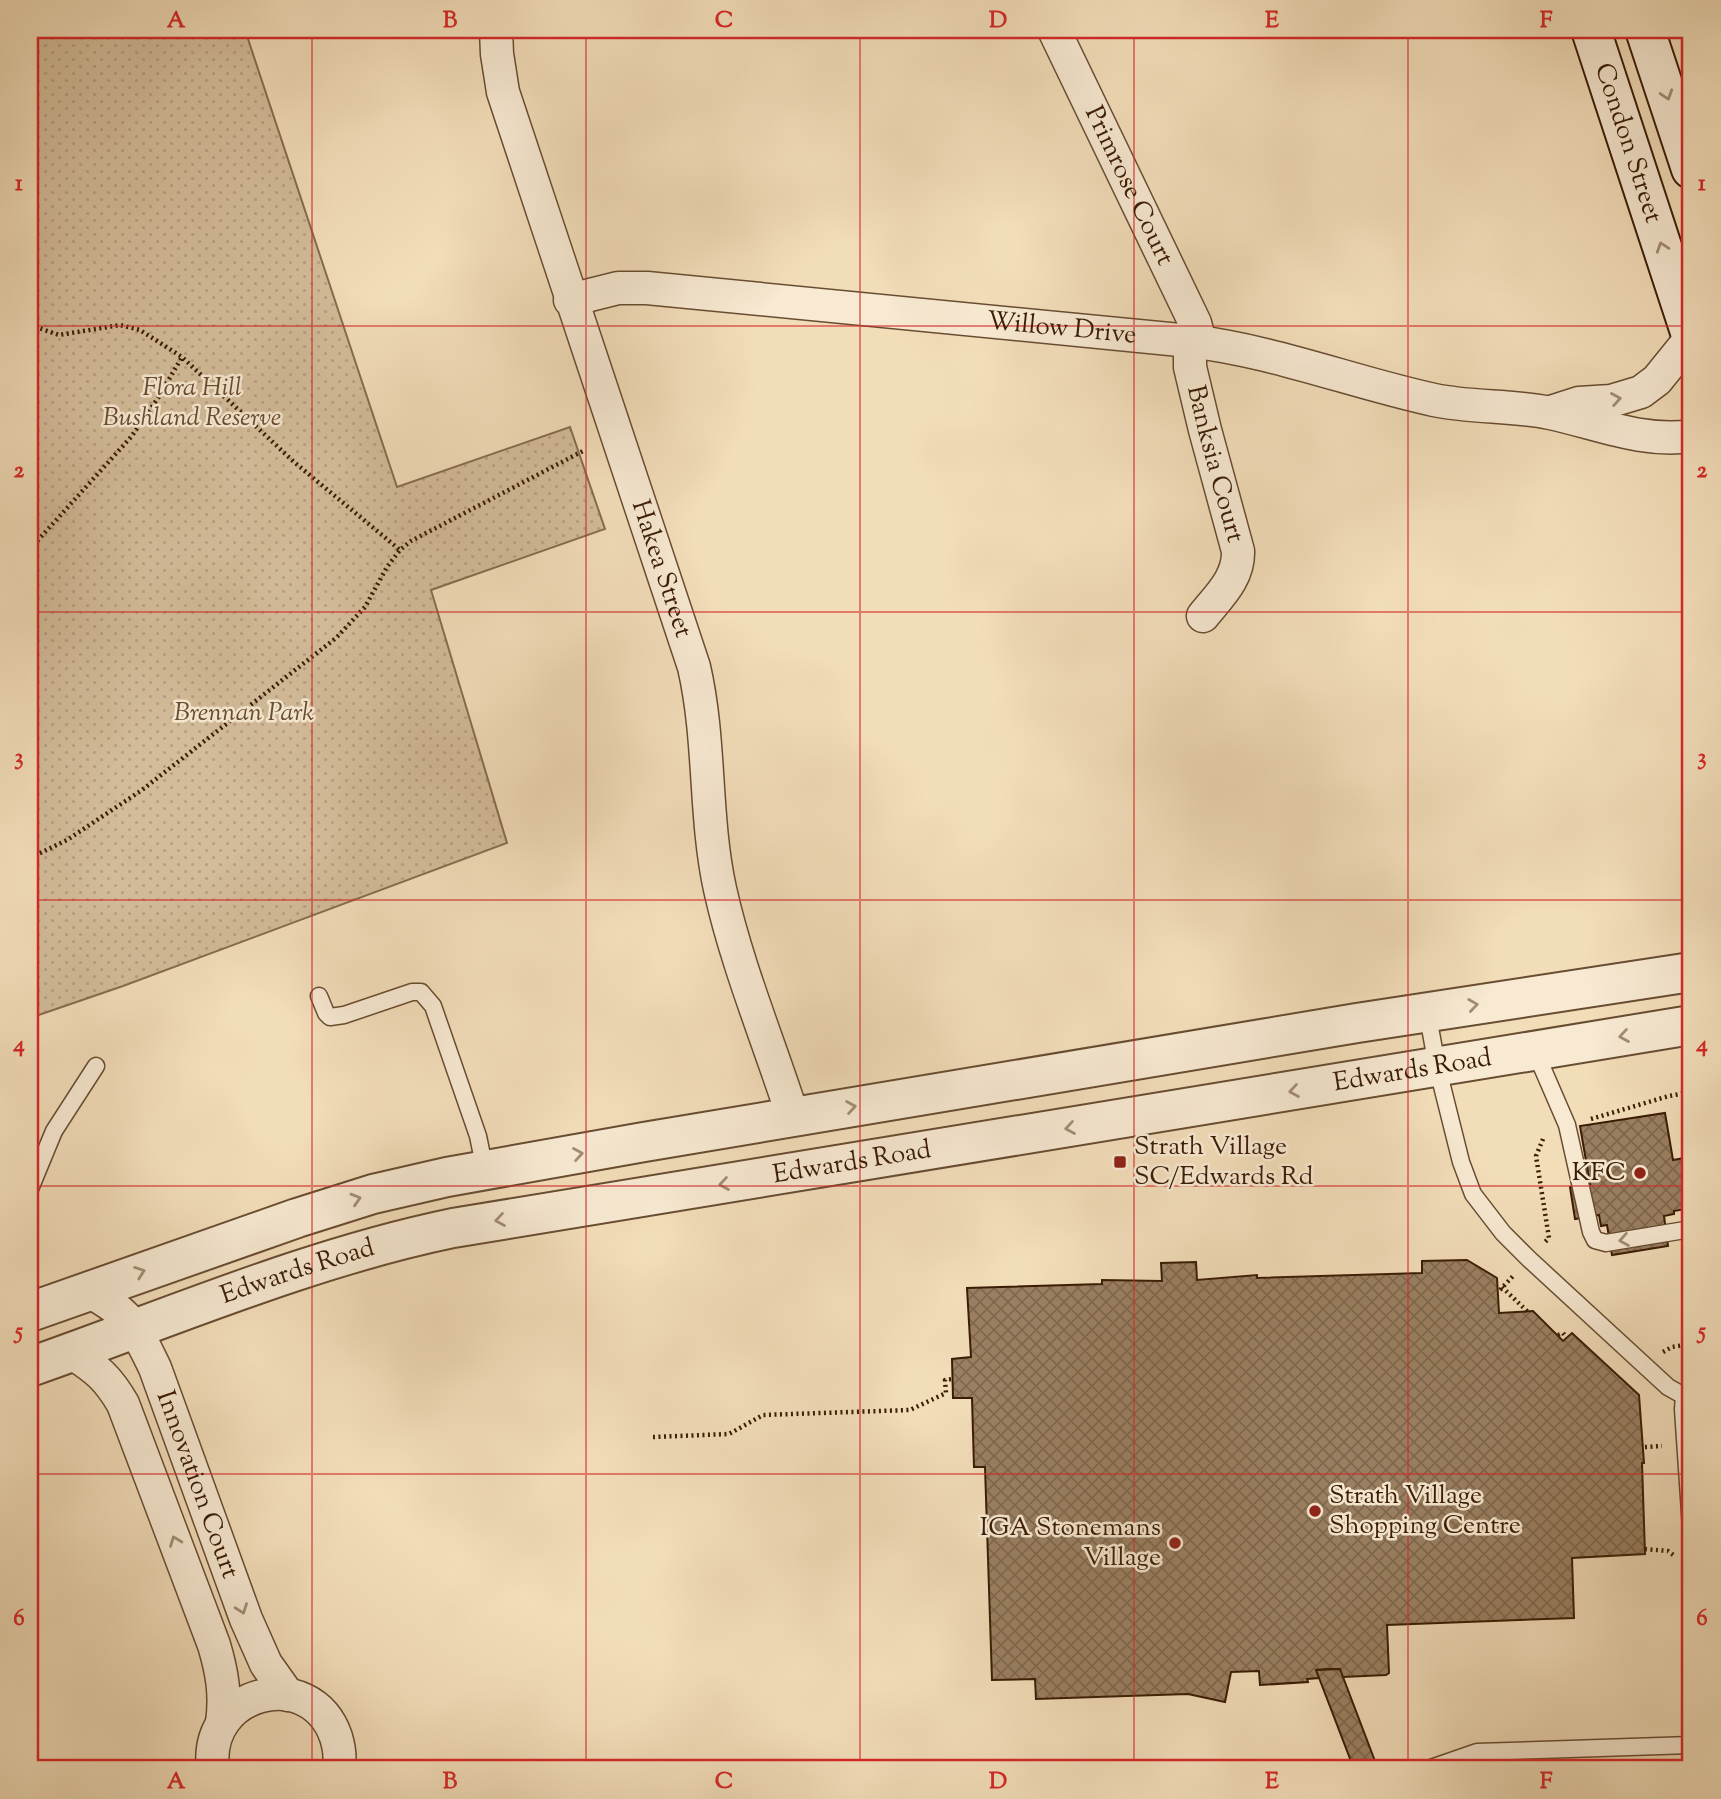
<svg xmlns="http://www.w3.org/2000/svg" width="1721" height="1799" font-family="'Sorts Mill Goudy',serif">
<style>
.grass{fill:url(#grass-dots);stroke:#866c4f;stroke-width:2}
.building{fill:url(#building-cross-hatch);stroke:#3a1c04;stroke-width:2}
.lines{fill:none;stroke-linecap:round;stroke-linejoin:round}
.service-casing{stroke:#684c31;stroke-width:19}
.minor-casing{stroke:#684c31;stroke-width:35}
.tertiary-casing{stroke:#684c31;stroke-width:42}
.secondary-casing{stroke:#3a1c04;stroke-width:42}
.path{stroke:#3a1c04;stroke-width:4.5;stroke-dasharray:2 3.5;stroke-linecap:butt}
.service{stroke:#f7e9d2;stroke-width:16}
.minor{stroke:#f7e9d2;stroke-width:32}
.tertiary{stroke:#f7e9d2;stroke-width:38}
.secondary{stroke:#f7e9d2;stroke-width:38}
.oneway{stroke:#a28d75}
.grid{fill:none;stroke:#d62828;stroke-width:2;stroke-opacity:0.55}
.poi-dot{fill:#8f2418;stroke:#f7e9d2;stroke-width:2.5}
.labels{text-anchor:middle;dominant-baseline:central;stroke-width:5;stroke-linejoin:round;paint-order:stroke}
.street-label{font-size:26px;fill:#3a1c04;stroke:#f7e9d2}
.park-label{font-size:26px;font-style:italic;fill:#684c31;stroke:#f7e9d2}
.poi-label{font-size:26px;fill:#3a1c04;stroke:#f7e9d2;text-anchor:start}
.neatline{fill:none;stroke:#d62828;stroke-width:2.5}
.grid-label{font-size:23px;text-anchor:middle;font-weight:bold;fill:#d62828}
</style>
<defs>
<pattern id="grass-dots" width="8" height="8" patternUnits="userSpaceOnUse" patternTransform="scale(1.75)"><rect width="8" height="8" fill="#d3bc9a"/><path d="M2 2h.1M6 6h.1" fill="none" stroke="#b6a183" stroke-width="1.8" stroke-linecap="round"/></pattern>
<pattern id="building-cross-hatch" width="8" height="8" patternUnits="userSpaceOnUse" patternTransform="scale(1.75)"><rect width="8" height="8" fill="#9a8062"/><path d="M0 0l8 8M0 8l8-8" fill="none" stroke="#7f684f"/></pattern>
</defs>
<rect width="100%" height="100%" fill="#f2ddb9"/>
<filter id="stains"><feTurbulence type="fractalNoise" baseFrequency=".00286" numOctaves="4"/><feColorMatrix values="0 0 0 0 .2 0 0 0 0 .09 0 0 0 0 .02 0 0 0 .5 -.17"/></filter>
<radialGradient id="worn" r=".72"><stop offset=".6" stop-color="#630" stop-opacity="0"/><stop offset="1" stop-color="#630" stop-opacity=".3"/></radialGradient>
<!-- grass -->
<path class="grass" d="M30 30H245L397 487 570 427 605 529 431 590 507 843 123 986 30 1018Z"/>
<!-- building -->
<path class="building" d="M1665 1113 1673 1160 1690 1157 1691 1208 1674 1211V1214L1664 1216 1668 1246 1612 1255 1607 1225 1601 1226 1599 1215 1575 1219 1570 1187 1590 1184 1580 1126Z
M1467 1260 1497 1278 1499 1313 1533 1311 1563 1341 1572 1333 1639 1395 1644 1463H1642L1645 1554 1572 1558 1574 1618 1387 1625 1389 1673 1386 1675 1343 1677 1340 1669H1327L1316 1670 1319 1678 1307 1679 1308 1682 1260 1685 1259 1671 1231 1672 1225 1702 1188 1694 1036 1699 1035 1679 992 1680 985 1467H974L972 1398H953L952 1359 971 1357 967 1288 1102 1284V1280L1162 1281 1161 1263 1196 1262 1197 1280 1257 1275V1278L1422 1273V1261Z
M1340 1669 1343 1677 1378 1769H1354L1316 1670Z"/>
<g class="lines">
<!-- service casing -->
<g class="service-casing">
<path id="service" d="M319 996 326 1013 330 1017 344 1015 412 992H421L433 1006 478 1136 485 1170
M1427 1011 1437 1066 1461 1162 1473 1194 1503 1233 1529 1259 1668 1387 1684 1396 1683 1409 1691 1528
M1535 1051 1567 1125 1591 1232 1595 1240 1606 1243 1691 1229
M30 1189 54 1131 96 1066
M1428 1769 1477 1752 1691 1745"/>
</g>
<!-- minor casing -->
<g class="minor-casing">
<g id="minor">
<path id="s1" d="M496 30 497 54 503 92 694 667C711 741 704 816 720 889 737 966 769 1042 793 1117"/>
<path id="s2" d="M1054 30 1195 323 1200 342"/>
<path id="s3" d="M570 300 618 288H647L1190 341C1274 351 1352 382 1434 400 1472 408 1512 405 1550 413 1597 423 1642 443 1691 436"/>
<path id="s4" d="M1190 341V367L1205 430 1238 551C1239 578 1219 596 1203 616"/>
<path d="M1551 412 1579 403 1611 401 1641 392 1657 380 1691 338"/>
<path id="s5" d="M88 1291C131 1314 134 1325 155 1368L246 1619 266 1664 288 1695"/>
<path d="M72 1353C97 1369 108 1378 123 1404L214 1645C222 1672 226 1694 222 1723"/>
<path d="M213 1769C203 1690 311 1664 336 1737 339 1747 341 1759 338 1769"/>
</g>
</g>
<!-- tertiary casing -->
<g class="tertiary-casing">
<g id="tertiary">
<path d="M30 1312 297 1218 373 1194 447 1177 644 1142 1357 1023 1691 972"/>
<path id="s6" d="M30 1367C170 1318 308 1258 453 1228L1691 1025"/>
</g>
</g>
<!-- secondary casing -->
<g class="secondary-casing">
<g id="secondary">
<path id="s7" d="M1591 30 1691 335"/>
<path d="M1645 30 1691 169"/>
</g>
</g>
<!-- path -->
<path class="path" d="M30 325 59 335 120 325 140 330 182 357 294 462 400 550
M30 549 131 437 158 398 182 357
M30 858 67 840 142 790 336 638 365 607 387 567 400 550 411 541 583 451
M1591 1119 1669 1096 1691 1092
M1543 1139 1536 1156 1549 1238 1545 1242
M1502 1287 1528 1312
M1500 1290 1513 1276
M1558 1335 1563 1333 1566 1337
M1663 1352 1672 1347 1691 1344
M653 1437 729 1434 763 1415 910 1410 946 1393 945 1380 952 1379
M1645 1447 1662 1446
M1645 1549 1668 1551 1676 1557"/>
<!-- service -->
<use href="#service" class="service"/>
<!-- minor -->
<use href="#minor" class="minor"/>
<!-- tertiary -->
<use href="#tertiary" class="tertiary"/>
<!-- secondary -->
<use href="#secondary" class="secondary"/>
</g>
<!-- one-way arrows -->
<defs><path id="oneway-chevron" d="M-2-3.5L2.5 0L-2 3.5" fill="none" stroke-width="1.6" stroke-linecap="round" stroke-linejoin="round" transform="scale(1.75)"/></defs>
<g class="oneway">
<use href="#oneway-chevron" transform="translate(1667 95) rotate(72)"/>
<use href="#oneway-chevron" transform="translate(1662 247) rotate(-108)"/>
<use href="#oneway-chevron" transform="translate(1616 399) rotate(-10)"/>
<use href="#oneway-chevron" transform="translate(1473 1005) rotate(-8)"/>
<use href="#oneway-chevron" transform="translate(1624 1036) rotate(171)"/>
<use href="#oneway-chevron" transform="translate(1294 1091) rotate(171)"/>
<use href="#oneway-chevron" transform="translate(851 1107) rotate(-9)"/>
<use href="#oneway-chevron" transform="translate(1070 1128) rotate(171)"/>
<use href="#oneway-chevron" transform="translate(578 1154) rotate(-10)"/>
<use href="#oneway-chevron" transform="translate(724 1184) rotate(171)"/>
<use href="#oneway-chevron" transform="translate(356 1199) rotate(-17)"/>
<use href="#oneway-chevron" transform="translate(500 1220) rotate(171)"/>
<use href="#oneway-chevron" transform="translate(1624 1240) rotate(170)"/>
<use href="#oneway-chevron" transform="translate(140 1272) rotate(-20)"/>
<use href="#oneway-chevron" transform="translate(175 1541) rotate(-111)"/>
<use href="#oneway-chevron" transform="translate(242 1609) rotate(70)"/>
</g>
<!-- grid -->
<path class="grid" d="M312 30V1769M586 30V1769M860 30V1769M1134 30V1769M1408 30V1769M30 326H1691M30 612H1691M30 900H1691M30 1186H1691M30 1474H1691"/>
<!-- markers -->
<g class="poi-dot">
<rect x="1113" y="1155" width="14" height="14" rx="3.5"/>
<circle cx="1640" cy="1173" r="7"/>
<circle cx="1315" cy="1511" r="7"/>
<circle cx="1175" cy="1543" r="7"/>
</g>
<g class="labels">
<!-- street labels -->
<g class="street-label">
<text stroke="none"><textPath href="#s7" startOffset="119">Condon Street</textPath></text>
<text stroke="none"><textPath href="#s2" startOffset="173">Primrose Court</textPath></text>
<text stroke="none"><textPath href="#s3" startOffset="495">Willow Drive</textPath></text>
<text stroke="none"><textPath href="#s4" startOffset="126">Banksia Court</textPath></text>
<text stroke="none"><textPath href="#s1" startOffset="565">Hakea Street</textPath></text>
<text stroke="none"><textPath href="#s6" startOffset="1418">Edwards Road</textPath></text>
<text stroke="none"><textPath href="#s6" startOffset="850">Edwards Road</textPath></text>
<text stroke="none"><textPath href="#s6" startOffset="284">Edwards Road</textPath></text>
<text stroke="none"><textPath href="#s5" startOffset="229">Innovation Court</textPath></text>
</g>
<!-- park labels -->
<g class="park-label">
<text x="192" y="388">Flora Hill<tspan x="192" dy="30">Bushland Reserve</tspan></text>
<text x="244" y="713">Brennan Park</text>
</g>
<!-- poi labels -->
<g class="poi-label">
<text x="1134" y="1147">Strath Village<tspan x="1134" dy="30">SC/Edwards Rd</tspan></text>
<text x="1626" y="1173" text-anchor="end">KFC</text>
<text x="1329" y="1496">Strath Village<tspan x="1329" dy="30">Shopping Centre</tspan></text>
<text x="1161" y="1528" text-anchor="end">IGA Stonemans<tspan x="1161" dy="30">Village</tspan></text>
</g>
</g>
<!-- margin -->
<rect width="1721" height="1799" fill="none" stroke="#f2ddb9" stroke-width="77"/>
<rect x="38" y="38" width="1644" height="1722" class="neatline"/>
<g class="grid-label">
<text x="176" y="27">A</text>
<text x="450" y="27">B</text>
<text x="724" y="27">C</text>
<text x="998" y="27">D</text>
<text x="1272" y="27">E</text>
<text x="1546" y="27">F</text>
<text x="19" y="190">1</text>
<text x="1702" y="190">1</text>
<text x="19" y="477">2</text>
<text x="1702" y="477">2</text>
<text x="19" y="764">3</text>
<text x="1702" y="764">3</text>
<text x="19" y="1051">4</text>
<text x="1702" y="1051">4</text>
<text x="19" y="1338">5</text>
<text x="1702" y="1338">5</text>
<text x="19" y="1625">6</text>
<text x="1702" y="1625">6</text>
<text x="176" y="1788">A</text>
<text x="450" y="1788">B</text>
<text x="724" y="1788">C</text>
<text x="998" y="1788">D</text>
<text x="1272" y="1788">E</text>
<text x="1546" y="1788">F</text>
</g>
<rect width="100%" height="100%" filter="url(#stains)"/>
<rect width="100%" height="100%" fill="url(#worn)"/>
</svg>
